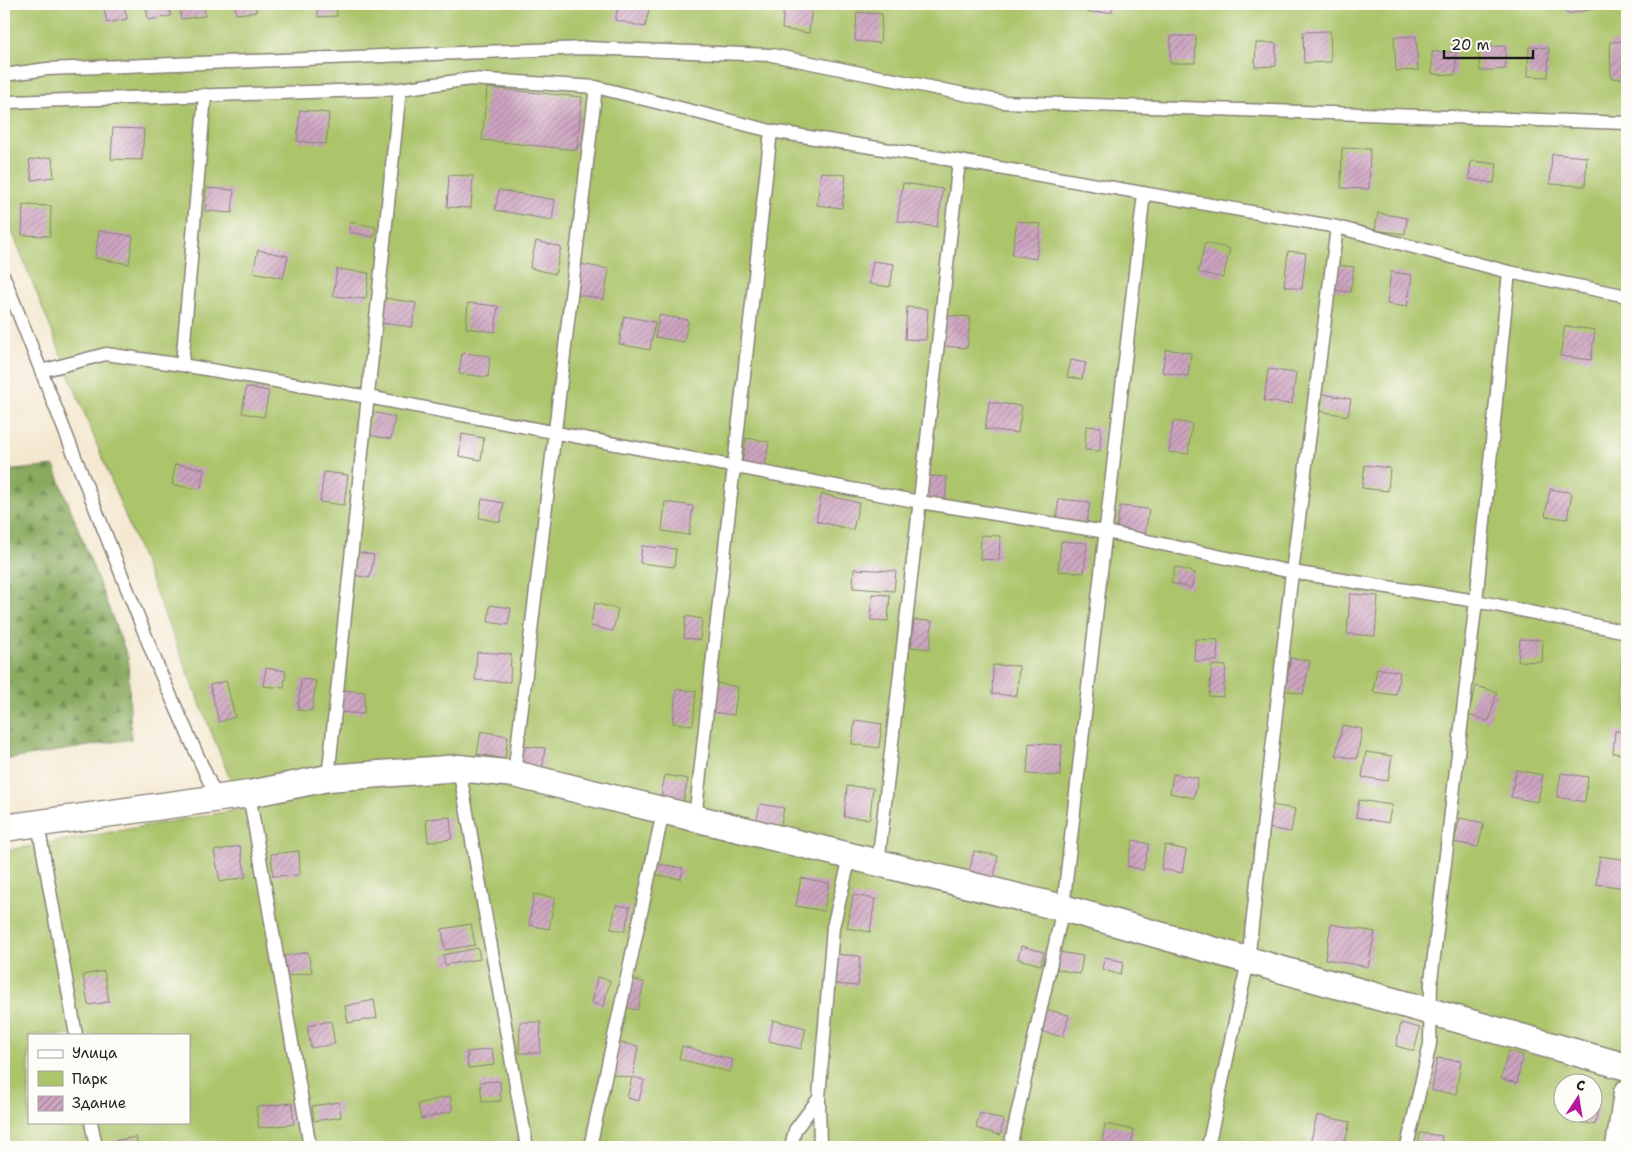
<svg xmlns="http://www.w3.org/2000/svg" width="1631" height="1151" font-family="'Shantell Sans',sans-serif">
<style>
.forest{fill:url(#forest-firs);stroke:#52633d}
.green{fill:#acc46a;stroke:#647043;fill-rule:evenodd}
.building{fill:url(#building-hatch)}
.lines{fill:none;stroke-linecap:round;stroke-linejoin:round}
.lane-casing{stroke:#888276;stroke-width:15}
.street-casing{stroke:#888276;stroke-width:29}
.lane{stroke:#fff;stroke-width:12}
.street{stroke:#fff;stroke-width:26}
</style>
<defs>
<pattern id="forest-firs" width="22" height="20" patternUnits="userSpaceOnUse" patternTransform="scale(1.25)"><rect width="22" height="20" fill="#89aa5e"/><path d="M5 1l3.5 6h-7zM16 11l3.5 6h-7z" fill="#6f8a4d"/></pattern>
<pattern id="building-hatch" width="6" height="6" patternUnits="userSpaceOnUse" patternTransform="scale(1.25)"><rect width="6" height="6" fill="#cea4c1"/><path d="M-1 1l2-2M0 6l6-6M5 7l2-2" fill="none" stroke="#a6859c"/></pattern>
</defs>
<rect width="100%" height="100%" fill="#fdfcf7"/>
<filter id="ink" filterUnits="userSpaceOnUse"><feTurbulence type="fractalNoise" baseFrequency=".02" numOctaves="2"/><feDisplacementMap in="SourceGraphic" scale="10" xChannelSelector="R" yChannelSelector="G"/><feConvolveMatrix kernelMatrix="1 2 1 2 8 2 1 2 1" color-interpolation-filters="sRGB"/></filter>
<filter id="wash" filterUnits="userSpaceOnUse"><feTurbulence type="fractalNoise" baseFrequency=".0096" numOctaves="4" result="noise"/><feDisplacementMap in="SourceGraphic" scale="20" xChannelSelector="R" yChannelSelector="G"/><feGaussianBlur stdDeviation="1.12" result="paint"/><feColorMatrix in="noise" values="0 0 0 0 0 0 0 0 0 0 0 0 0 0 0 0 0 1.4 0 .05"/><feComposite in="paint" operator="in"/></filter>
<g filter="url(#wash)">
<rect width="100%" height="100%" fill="#f4e8d0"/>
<!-- forest -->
<path class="forest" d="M54 466 128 658 131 739 4 760V471Z"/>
<!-- green -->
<path class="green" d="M4 4H1627V1147H4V851L242 809 4 211ZM29 1035H189V1122H29ZM1564 1084H1594V1114H1564Z"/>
<g id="blocks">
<!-- building -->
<path class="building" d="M103 4H124L127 19 107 23Z
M146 4H169L171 16 148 20Z
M179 4H204L205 16 181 19Z
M235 4H256V12L236 14Z
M317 4H336L337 16 318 17Z
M411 4H446V8L411 7Z
M619 4H643L650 5 645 27 615 20Z
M784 4H812L809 33 782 29Z
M1088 4H1112V12L1088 13Z
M1565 4H1594L1595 9 1567 14Z
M857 12 882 14 880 43 855 41Z
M1330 31 1331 62 1304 63 1303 32Z
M1171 36H1196L1195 63H1170Z
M1416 36 1418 70 1396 71 1394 37Z
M1627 41V79L1611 78 1610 42Z
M1256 43H1276V66L1255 67Z
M1505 46 1506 69 1480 71 1478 47Z
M1529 47 1549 48 1548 77 1528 76Z
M1432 52H1456V75L1432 74Z
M487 88 582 97 577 150 482 140Z
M300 110 329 113 326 144 297 141Z
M113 128 144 129 142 160 111 159Z
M1342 148 1370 149 1369 189 1341 188Z
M1552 154 1587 157 1585 186 1550 184Z
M52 157 54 177 32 180 29 160Z
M1471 161 1497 164 1494 183 1469 179Z
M821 172 846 175 842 208 817 205Z
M449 175 473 176 471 208 447 207Z
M903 183 943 189 937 227 897 221Z
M206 188 234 190 232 213 205 211Z
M499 190 555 200 552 220 495 210Z
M23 205 51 206 50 236 22 235Z
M1378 213 1407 218 1405 234 1375 230Z
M1017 221 1041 224 1036 259 1012 255Z
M350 222 376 227 374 237 349 232Z
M99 231 133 236 129 264 95 258Z
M536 241 561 247 555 274 530 268Z
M1205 243 1230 249 1223 278 1198 272Z
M258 250 288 256 283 278 253 272Z
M1288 251 1306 253 1302 289 1284 286Z
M873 261 894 264 890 287 869 284Z
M579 264 609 269 604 299 574 294Z
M1337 265 1354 267 1350 292 1333 290Z
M337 269 369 273 366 299 333 296Z
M1391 272 1412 275 1407 307 1387 304Z
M385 298 416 303 412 327 381 323Z
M468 303 498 306 495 332 466 328Z
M907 307 928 309 926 340 905 339Z
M659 315 688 320 684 342 655 337Z
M946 315 970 317 967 348 943 346Z
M624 316 655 322 650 350 619 344Z
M1565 326 1595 330 1591 360 1560 356Z
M1166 349 1191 353 1188 376 1162 372Z
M462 353 490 356 488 377 459 374Z
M1071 360 1086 363 1082 379 1067 377Z
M1268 369 1296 373 1292 404 1264 401Z
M246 387 269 391 264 417 242 413Z
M1323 394 1351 399 1348 416 1320 411Z
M989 402 1022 406 1018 433 985 429Z
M373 412 395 417 391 439 368 435Z
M1173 421 1192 424 1188 454 1169 452Z
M1086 426 1101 427 1100 451 1085 450Z
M462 434 484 438 481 460 459 456Z
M746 438 769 442 765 467 742 464Z
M175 464 204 469 201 489 172 485Z
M1365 465 1390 468 1388 491 1362 488Z
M324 472 348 475 344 505 320 502Z
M929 476 947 477 945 501 926 499Z
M1550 489 1572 493 1567 519 1545 516Z
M822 494 859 503 853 530 816 521Z
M482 499 504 503 500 522 479 518Z
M1059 499 1090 502 1087 523 1056 520Z
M665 502 693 506 689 535 662 531Z
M1120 506 1149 509 1145 535 1116 532Z
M981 535 1000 536 999 560 980 559Z
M1061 541 1087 543 1084 573 1058 571Z
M642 546 676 549 674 567 640 563Z
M357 552 374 555 370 578 353 575Z
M1175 567 1195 573 1191 588 1171 583Z
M854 569 896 571 894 591 853 588Z
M872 594 890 595 888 621 871 620Z
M1350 594 1378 596 1375 636 1347 634Z
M595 603 618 609 613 631 590 626Z
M490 605 511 608 508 625 488 622Z
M686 616 702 619 700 640 684 638Z
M914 620 932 621 930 649 911 647Z
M1195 639 1218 640 1217 661H1194Z
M1520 639 1543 640 1542 662 1518 661Z
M477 652 511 654 510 682 475 680Z
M1291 658 1310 661 1303 694 1285 690Z
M993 665 1019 666 1017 696 992 694Z
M1212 665 1226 666 1223 697 1209 696Z
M266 668 286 671 284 688 263 686Z
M1377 668 1400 672 1396 695 1373 692Z
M301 679 316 681 312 711 298 710Z
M226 681 235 717 219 722 210 685Z
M717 683 738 687 734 715 712 712Z
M1476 686 1497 692 1489 721 1468 715Z
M676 689 696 691 693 725 673 723Z
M341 690 365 692 364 714 339 712Z
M855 720 882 724 879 748 852 744Z
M1342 725 1362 729 1357 759 1336 755Z
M481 731 508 736 505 759 477 754Z
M1615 731 1627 732V754L1613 753Z
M1029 743 1062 745 1060 776 1027 774Z
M522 746 545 748 542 772 519 769Z
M1366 752 1392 756 1388 781 1362 777Z
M1516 770 1543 775 1538 802 1511 797Z
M1561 773 1588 777 1585 802 1557 797Z
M1173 774 1198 778 1194 798 1170 793Z
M665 775 688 779 681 810 659 806Z
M847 786 873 788 870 819 844 817Z
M1359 800 1392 805 1388 823 1356 817Z
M760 804 784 808 780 829 756 825Z
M1271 805 1295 809 1291 832 1267 828Z
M450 817 452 839 428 842 426 819Z
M1460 818 1484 823 1478 847 1454 842Z
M1133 840 1149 844 1143 870 1127 866Z
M1165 845 1186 850 1182 873 1161 869Z
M240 846 246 877 220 882 214 851Z
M299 851 300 875 273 876 271 854Z
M974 851 998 856 994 878 969 873Z
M1600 856 1627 860 1625 888 1596 884Z
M653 863 683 868 681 879 651 874Z
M801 878 829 883 824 911 796 906Z
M534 894 555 898 549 929 529 925Z
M853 895 875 899 870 932 847 928Z
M616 905 630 907 625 931 611 929Z
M471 924 475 945 445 950 442 929Z
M1331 924 1375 932 1368 967 1325 959Z
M1021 946 1044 952 1041 965 1018 959Z
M478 948 480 959 445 965 443 955Z
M308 952 312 972 288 976 284 956Z
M1060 952 1083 956 1080 974 1057 969Z
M834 954 860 956 858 986 832 984Z
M1105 957 1124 962 1120 975 1102 969Z
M104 971 109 1002 88 1005 83 975Z
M597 977 610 980 604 1006 592 1003Z
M629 979 644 982 638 1010 624 1007Z
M374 1000 377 1018 348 1023 345 1006Z
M1044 1009 1069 1015 1063 1037 1039 1031Z
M773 1020 806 1028 801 1049 769 1041Z
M331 1021 335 1044 311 1048 307 1026Z
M520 1022H541L540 1053H519Z
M1401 1023 1420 1028 1414 1051 1396 1046Z
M616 1042 638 1046 633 1077 644 1080 639 1101 627 1098 632 1078 610 1074Z
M682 1046 733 1060 730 1072 679 1059Z
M492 1049 494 1065 468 1068 467 1052Z
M1508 1051 1523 1055 1517 1083 1501 1079Z
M1437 1058 1461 1061 1456 1094 1432 1091Z
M500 1081 501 1101 482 1102 480 1082Z
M450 1096 453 1111 421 1119 418 1104Z
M1594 1098 1600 1099 1595 1125 1575 1121 1576 1114H1594Z
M339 1102 341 1117 314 1121 312 1106Z
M292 1103 294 1124 259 1128 256 1107Z
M980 1113 1004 1120 1000 1135 976 1128Z
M1317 1115 1350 1122 1344 1147H1327L1310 1144Z
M1105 1124 1134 1130 1131 1147H1101Z
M1420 1133 1442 1136 1440 1147H1418Z
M136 1137 138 1147H108L107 1142Z"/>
</g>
</g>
<g filter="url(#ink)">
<use href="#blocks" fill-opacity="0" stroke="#888276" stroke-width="1"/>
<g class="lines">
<!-- lane casing -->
<g class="lane-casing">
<path id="lane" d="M4 75 47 69 586 48 772 55 1003 102 1627 123
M4 104 9 102 400 89 471 79 596 87 771 131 959 161 1337 227 1509 272 1627 296
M4 277 160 672 217 799
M182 365 205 95
M41 371 106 354 182 365 368 397 920 502 1106 532 1292 572 1476 601 1627 632
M459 768 527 1147
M514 774 596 87
M328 778 400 89
M249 794 310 1147
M695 819 771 131
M38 824 76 1035
M878 864 959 161
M91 1122 96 1147
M590 1147 663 812
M791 1147 795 1130 819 1098
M820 1147 819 1098 833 927 850 857
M1010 1147 1063 908 1144 193
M1208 1147 1248 961 1292 572 1337 227
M1407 1147 1430 1044 1431 981 1476 601 1509 272"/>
</g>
<!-- street casing -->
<g class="street-casing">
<path id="street" d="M4 828 249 794 328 778 459 768 514 774 1063 908 1627 1067
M1619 1147 1627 1093"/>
</g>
<!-- lane -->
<use href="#lane" class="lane"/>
<!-- street -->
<use href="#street" class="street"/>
</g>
</g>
<!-- margin -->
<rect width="1631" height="1151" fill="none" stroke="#fdfcf7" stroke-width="20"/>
<!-- legend -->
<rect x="28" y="1034" width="162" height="90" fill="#fdfcf7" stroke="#a3a29f"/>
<rect x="38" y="1050" width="25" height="8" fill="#ffffff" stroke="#a3a29f"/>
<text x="72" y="1058" font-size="15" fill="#1c1c1c">Улица</text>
<rect x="38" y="1071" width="25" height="15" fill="#acc46a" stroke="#a3a29f"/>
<text x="72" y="1084" font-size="15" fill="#1c1c1c">Парк</text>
<rect x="38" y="1096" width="25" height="15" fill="url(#building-hatch)" stroke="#a3a29f"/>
<text x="72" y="1108" font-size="15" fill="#1c1c1c">Здание</text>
<!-- north arrow -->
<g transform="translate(1578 1098) rotate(12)"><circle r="24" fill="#fdfcf7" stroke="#a3a29f"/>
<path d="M0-4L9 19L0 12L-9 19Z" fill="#b5179e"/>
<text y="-8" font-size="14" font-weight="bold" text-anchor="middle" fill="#1c1c1c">С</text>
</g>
<!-- scale -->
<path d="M1444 50v8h89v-8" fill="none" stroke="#1c1c1c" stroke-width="2.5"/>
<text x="1451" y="50" font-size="15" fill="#1c1c1c" stroke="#fdfcf7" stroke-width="4" paint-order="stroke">20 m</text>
</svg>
